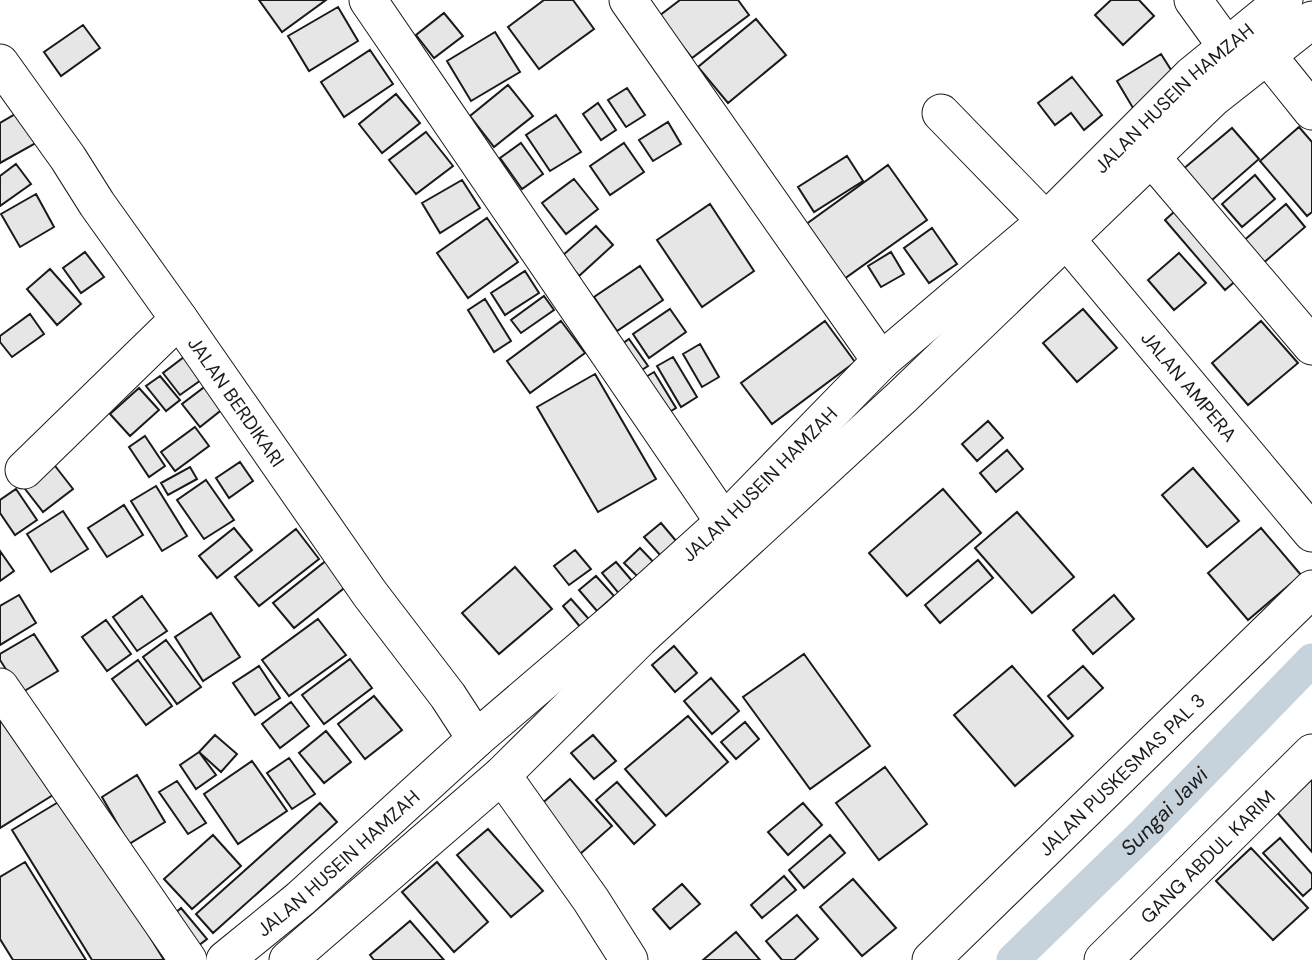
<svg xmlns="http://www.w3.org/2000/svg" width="1312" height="960" font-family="'DM Sans',sans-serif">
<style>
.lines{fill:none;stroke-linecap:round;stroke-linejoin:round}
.canal{stroke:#c6d2dc;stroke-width:33}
.building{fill:#e6e6e6;stroke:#1a1a1a;stroke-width:2}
.minor-casing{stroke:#1a1a1a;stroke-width:39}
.minor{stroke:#fff;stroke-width:37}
.labels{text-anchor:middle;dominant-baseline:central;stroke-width:5;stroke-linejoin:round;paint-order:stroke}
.street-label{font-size:19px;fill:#1a1a1a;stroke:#fff}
.water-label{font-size:21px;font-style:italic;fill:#1a1a1a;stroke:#fff}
</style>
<rect width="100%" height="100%" fill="#fff"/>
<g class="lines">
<!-- canal -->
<path class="canal" id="s1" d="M1013 960 1145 832 1312 660"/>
</g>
<!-- building -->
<path class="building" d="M259 0H326L282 32Z
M544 0H573L594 29 539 69 508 27Z
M680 0H738L749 15 692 58 659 16Z
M1111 0H1139L1154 16 1123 45 1095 15Z
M338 7 358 41 309 71 288 36Z
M444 13 463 36 434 58 416 35Z
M756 19 786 55 728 103 698 67Z
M83 25 100 48 61 76 44 52Z
M495 32 520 72 471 101 447 61Z
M370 50 393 84 344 117 321 82Z
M1161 54 1178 81 1133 108 1117 81Z
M1072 77 1102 115 1084 130 1071 113 1055 125 1038 103Z
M508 85 533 116 494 147 470 116Z
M627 88 645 115 626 127 608 100Z
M396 94 420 123 382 153 359 124Z
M598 103 616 130 601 140 583 114Z
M24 109 41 140 0 163V123Z
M556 115 581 152 550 171 526 135Z
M668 122 681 144 653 161 639 140Z
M1299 127 1312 142V212L1307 216 1260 161Z
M1232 128 1259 159 1204 207 1176 175Z
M426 132 453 166 416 194 389 160Z
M521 143 543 174 522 189 500 158Z
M624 143 644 172 610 195 590 166Z
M847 156 863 181 814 212 798 187Z
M16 164 31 184 0 206V176Z
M888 165 927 220 844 279 805 225Z
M1255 175 1275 199 1242 227 1222 204Z
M574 179 598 209 566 234 542 203Z
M462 180 480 208 440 233 422 203Z
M36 194 54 227 20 247 1 214Z
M1185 202 1246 272 1225 290 1165 220Z
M710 204 754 271 702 307 657 240Z
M1286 204 1305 227 1261 265 1241 243Z
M487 218 518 262 468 298 437 253Z
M596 226 613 245 579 276 562 256Z
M932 228 957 264 929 283 904 248Z
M85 252 104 277 81 293 63 268Z
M891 252 904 274 881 287 868 266Z
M1179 253 1206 283 1174 310 1148 280Z
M640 266 663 300 617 331 594 297Z
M50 269 81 304 57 325 27 289Z
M525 271 539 293 505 315 491 293Z
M544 296 554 310 521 333 511 320Z
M485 299 511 341 494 352 468 310Z
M670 309 686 332 649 358 633 334Z
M1083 309 1117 348 1077 382 1043 343Z
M30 314 44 334 12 357 0 342V336Z
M561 321 585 353 530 393 507 361Z
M825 321 855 362 772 424 741 383Z
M1261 321 1298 363 1248 405 1212 363Z
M629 339 648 366 631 377 612 351Z
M700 344 719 377 702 387 683 354Z
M184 357 201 380 180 395 163 373Z
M673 357 697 397 681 407 657 366Z
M654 372 676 408 658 419 636 383Z
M595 374 656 479 598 512 537 407Z
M160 376 180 400 166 411 146 386Z
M211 382 229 404 200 427 182 404Z
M139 388 159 410 130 436 110 414Z
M988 421 1003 438 977 461 962 444Z
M195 427 209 446 175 471 161 452Z
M145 436 165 466 149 477 129 447Z
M1007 450 1023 469 996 492 980 473Z
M52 462 73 489 43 512 22 485Z
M240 462 253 481 229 498 216 478Z
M190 467 197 479 168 495 161 483Z
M1193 468 1239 521 1207 547 1162 495Z
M206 480 234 520 204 539 177 500Z
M156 486 187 536 162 551 131 501Z
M16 489 37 520 15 535 0 513V500Z
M943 489 981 533 907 596 869 553Z
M124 505 143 535 107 557 88 528Z
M63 511 88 549 51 572 27 534Z
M1017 512 1074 577 1032 613 975 548Z
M661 523 677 542 661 556 644 537Z
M234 528 252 550 217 578 199 556Z
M1261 528 1301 575 1248 620 1208 573Z
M296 529 319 559 259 606 235 577Z
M640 548 661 570 646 585 624 563Z
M575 550 591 569 569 585 554 566Z
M0 551 14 571 0 581Z
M327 560 348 585 294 628 273 603Z
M978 560 993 578 940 623 925 605Z
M616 562 639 589 625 601 602 573Z
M515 567 552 609 499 654 462 613Z
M596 576 614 596 597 611 579 590Z
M19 595 36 623 0 645V606Z
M1114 595 1134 619 1093 654 1073 630Z
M142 596 167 631 137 651 113 617Z
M571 599 595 626 586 634 563 606Z
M211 613 240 657 203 681 175 637Z
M318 619 346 655 289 696 262 660Z
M106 620 131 654 107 671 82 637Z
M34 634 58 671 21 693 0 660V654Z
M166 640 201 687 177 704 143 657Z
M674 646 697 673 675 692 652 665Z
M804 654 870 746 810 789 743 697Z
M350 659 372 688 324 724 302 695Z
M138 660 172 706 146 725 112 679Z
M259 666 280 698 255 715 233 683Z
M1012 666 1073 736 1015 786 954 715Z
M1083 666 1103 688 1068 719 1048 696Z
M711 678 739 711 712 734 684 701Z
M374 696 402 730 365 759 338 724Z
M291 702 309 726 280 748 262 724Z
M0 714 53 795 0 828Z
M688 716 728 762 666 816 625 769Z
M745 722 759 739 736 759 721 742Z
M326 731 351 762 324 783 299 753Z
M215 735 237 754 221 772 199 752Z
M593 735 616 761 594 779 571 753Z
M199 752 216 775 196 789 180 765Z
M289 758 315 794 292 809 267 773Z
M252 761 287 811 238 844 204 794Z
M885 767 927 824 879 860 836 803Z
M137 775 165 822 129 844 102 797Z
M570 779 612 826 580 854 539 806Z
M1312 779V852L1276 811Z
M177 781 206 823 188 834 159 792Z
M617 782 655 825 634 844 596 800Z
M65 798 164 960H92L12 830Z
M320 803 337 822 213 933 196 914Z
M803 803 822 825 788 855 768 832Z
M488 829 543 891 511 917 457 855Z
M213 835 241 866 192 909 164 879Z
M830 835 845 853 804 888 789 870Z
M1280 838 1312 874V888L1303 896 1263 853Z
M1251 848 1308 908 1273 940 1216 881Z
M25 862 86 960H13L0 939V877Z
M437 862 488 922 454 952 402 892Z
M784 876 796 890 762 918 751 905Z
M853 879 896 928 862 956 820 907Z
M682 884 700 904 670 929 653 909Z
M181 908 207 939 190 952 165 922Z
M797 915 818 939 794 960H782L766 941Z
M410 921 444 960H374L370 955Z
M736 932 760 960H703Z"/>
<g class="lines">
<!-- minor casing -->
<g class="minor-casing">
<g id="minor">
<path d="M368 0 724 522"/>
<path d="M628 0 881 361"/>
<path d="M1193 0 1227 47"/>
<path d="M1267 55 1312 111"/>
<path id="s2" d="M0 63 68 158 97 204 179 319 370 594 448 696 476 739"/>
<path d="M941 113 1046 221"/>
<path d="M1152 158 1312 346"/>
<path id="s3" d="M1066 239 1312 533"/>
<path d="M24 470 179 319"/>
<path d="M0 687 188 960"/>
<path d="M502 775 591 900 629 960"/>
<path id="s4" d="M225 960 300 899 476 739 620 616 724 522 881 361 1046 221 1192 75 1284 0"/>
<path d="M288 960 502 775 639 639 902 397 1213 98 1312 20"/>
<path id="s5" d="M931 960 1312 589"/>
<path id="s6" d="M1103 960 1312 753"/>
</g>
</g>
<!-- minor -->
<use href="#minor" class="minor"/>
</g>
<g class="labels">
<!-- street labels -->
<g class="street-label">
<text stroke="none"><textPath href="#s4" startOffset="1283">JALAN HUSEIN HAMZAH</textPath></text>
<text stroke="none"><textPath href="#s3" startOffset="192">JALAN AMPERA</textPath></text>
<text stroke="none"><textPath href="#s2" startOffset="413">JALAN BERDIKARI</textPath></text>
<text stroke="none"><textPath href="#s4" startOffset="716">JALAN HUSEIN HAMZAH</textPath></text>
<text stroke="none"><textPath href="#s5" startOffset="266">JALAN PUSKESMAS PAL 3</textPath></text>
<text stroke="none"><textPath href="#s6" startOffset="147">GANG ABDUL KARIM</textPath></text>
<text stroke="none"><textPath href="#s4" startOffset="149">JALAN HUSEIN HAMZAH</textPath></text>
</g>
<!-- water labels -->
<g class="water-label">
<text stroke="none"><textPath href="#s1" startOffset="212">Sungai Jawi</textPath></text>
</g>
</g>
</svg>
